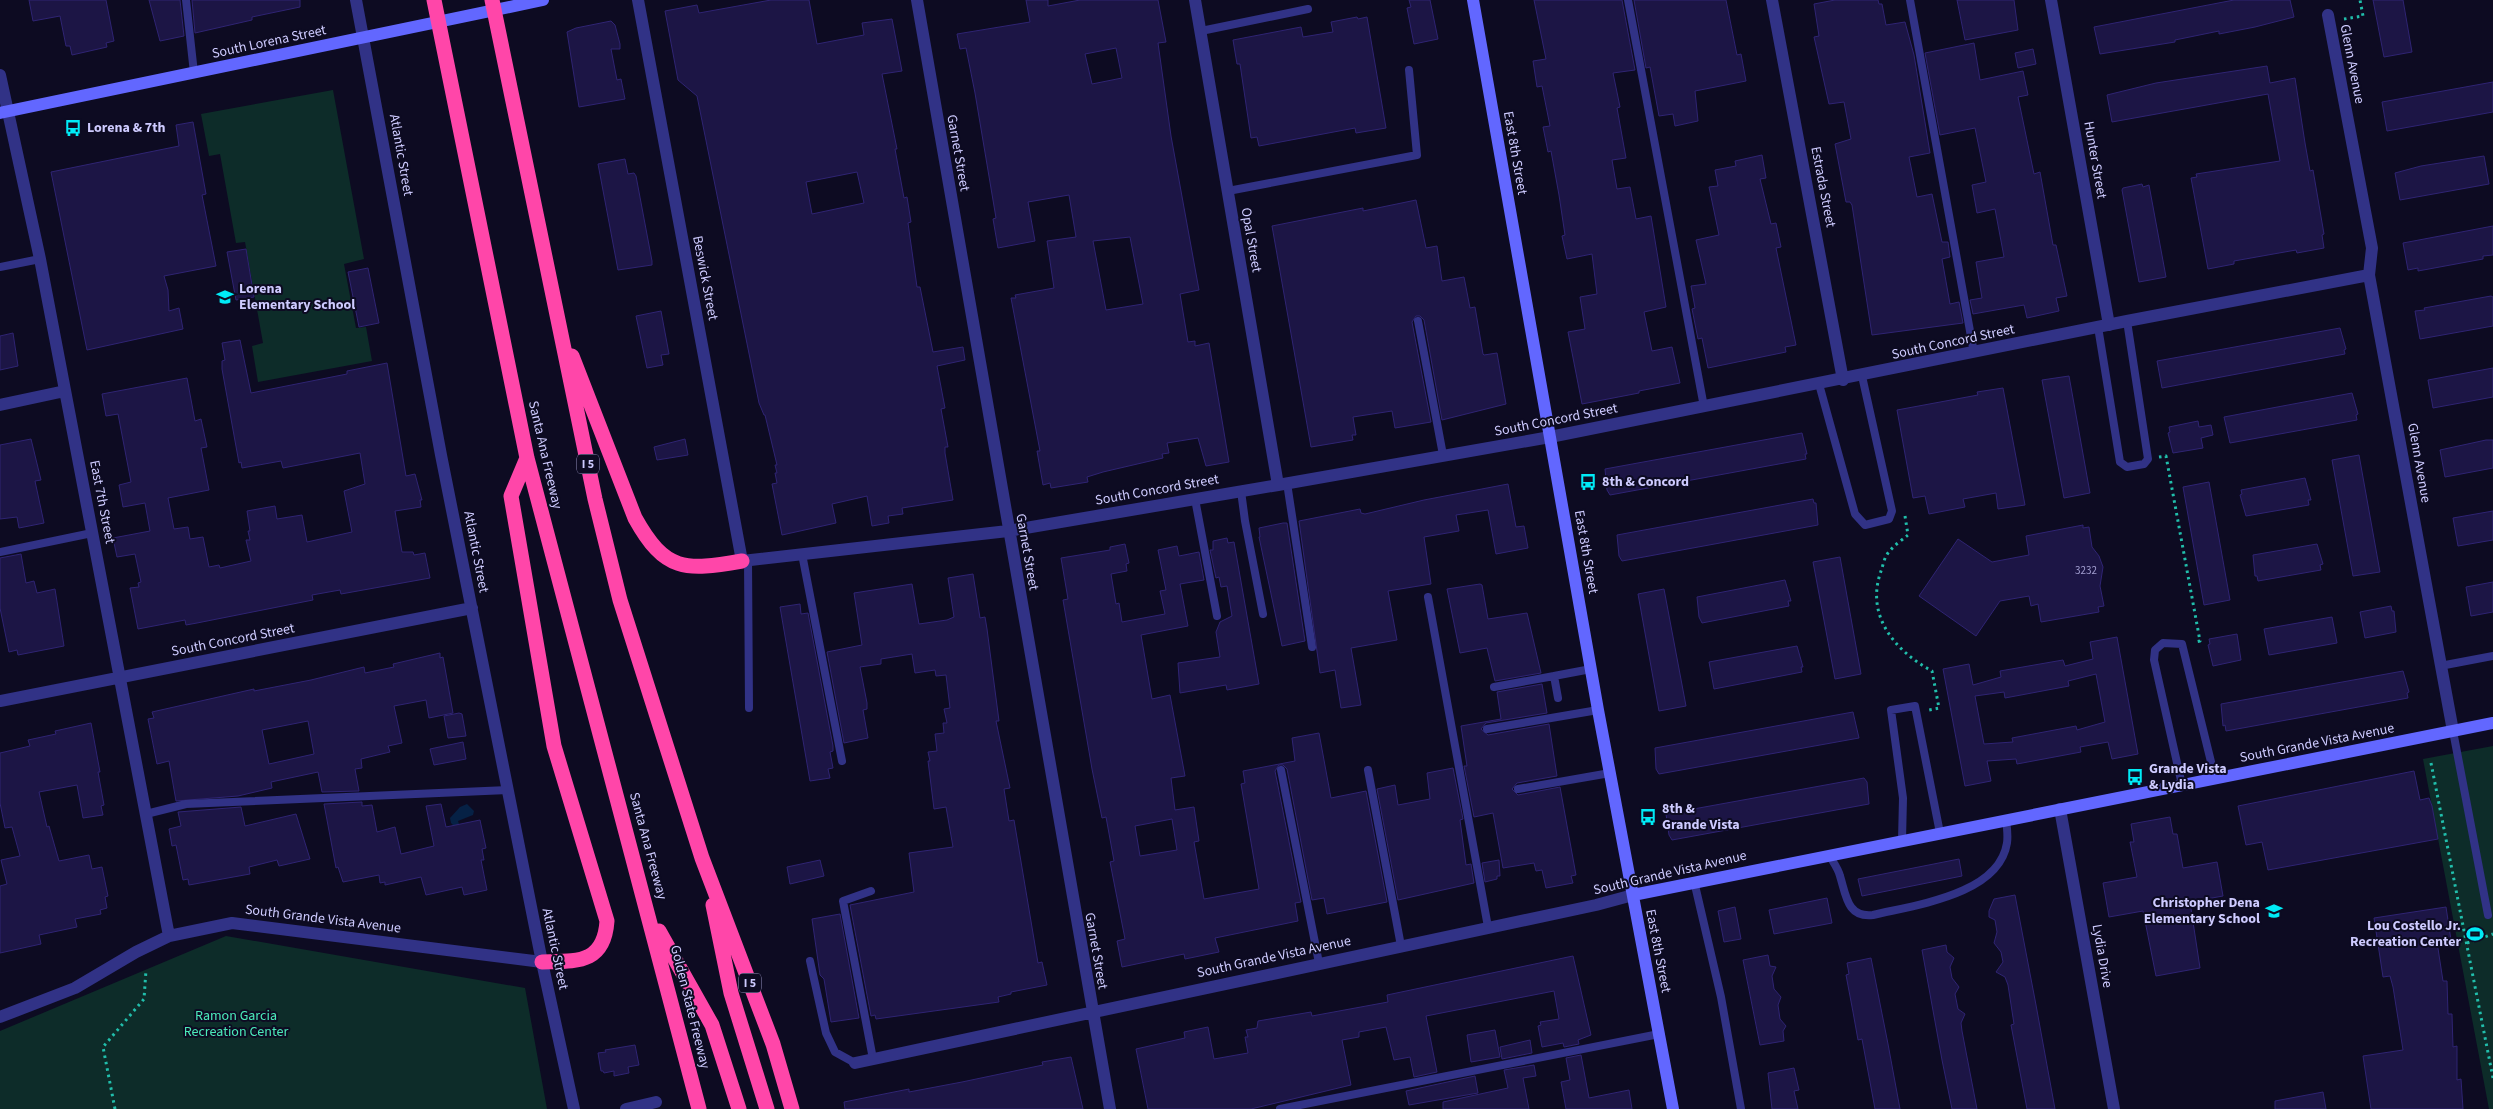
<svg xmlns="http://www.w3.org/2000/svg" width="2493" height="1109" font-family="'Source Sans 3',sans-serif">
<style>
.green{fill:#0d2c29}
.water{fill:#062145}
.building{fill:#1c1545;stroke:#2f2473;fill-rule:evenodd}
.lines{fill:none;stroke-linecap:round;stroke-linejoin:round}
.path{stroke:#21beab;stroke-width:3;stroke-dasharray:2.5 4;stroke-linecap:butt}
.lane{stroke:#313286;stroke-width:8}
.street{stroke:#313286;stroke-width:12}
.secondary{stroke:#6267ff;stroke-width:12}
.highway{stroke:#ff46a9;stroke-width:15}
.labels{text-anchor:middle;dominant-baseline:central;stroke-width:4;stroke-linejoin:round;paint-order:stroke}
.number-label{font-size:11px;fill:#a29ed0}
.shield{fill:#0d0b22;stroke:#9491bd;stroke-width:1}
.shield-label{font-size:12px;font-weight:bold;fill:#cecbff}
.street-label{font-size:14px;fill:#cecbff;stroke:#0d0b22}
.poi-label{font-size:14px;font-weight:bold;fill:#cecbff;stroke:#0d0b22;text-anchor:start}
.park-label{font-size:14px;fill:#4bebba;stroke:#0d0b22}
</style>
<rect width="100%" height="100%" fill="#0d0b22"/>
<!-- green -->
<path class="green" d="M333 90 364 259 344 264 356 328 366 327 372 361 258 382 252 346 263 343 245 242 236 243 220 154 209 156 201 114Z
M2493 746V1109H2489L2423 759Z
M226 936 525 988 547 1109H0V1031Z"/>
<!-- water -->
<path class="water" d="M467 804 474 811 473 815 458 821 460 827 457 829 451 823 450 818 460 807Z"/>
<!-- building -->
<path class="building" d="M29 0H106L114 41 106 43 107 47 72 55 70 46H66L60 16 33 21Z
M149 0H180L184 36 160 41Z
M192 0H300V7L252 17V20L195 33Z
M771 0H809L817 44 864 35 862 23 892 19 902 71 882 74 897 149H895L904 198 907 197 911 222 908 223 917 287H920L933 352 963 347 965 360 937 366 945 408 941 409 948 447H945V453L953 500 902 508 903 514 888 516 889 523 872 526 867 496 832 504 836 523 782 535 772 484 777 483 775 473H777L775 465H777L765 415H764L759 403 697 96 678 80 665 11 697 5 699 13ZM857 172 864 203 812 214 806 182Z
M1026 0H1048V6L1080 0H1158L1166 42 1158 43 1171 136 1199 290 1180 294 1188 342 1195 341V346L1209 343 1229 462 1206 466 1198 438 1167 443 1169 453 1162 454 1163 458 1103 472 1087 477 1088 482 1051 488 1050 483 1043 485 1037 451H1040L1011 298H1016L1015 295 1054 288 1047 241 1076 237 1069 195 1028 202 1035 241 998 248 993 219 996 218 975 93 966 48 960 49 957 34 1030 22ZM1116 48 1122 78 1092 84 1085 54ZM1130 237 1143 304 1106 310 1093 241Z
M1409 0H1430L1438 39 1414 44 1407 8 1411 7Z
M1534 0H1622L1635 70 1613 73 1620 107 1617 108 1626 158 1612 160 1617 189 1630 187 1636 219 1651 216 1666 307 1644 312 1652 351 1672 347 1680 383 1639 391V393L1582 404 1568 332 1585 329 1580 297 1597 294 1592 254 1567 259 1562 236 1565 235 1559 195 1551 151 1548 152 1543 127 1550 126 1542 86 1537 87 1533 61 1546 59Z
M1634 0H1726L1737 55 1741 54 1746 81 1695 91 1698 121 1675 126 1673 114 1659 116 1650 67 1646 68Z
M1835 0H1878L1879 4H1882L1886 25 1905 22 1914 55 1930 153 1909 157 1917 197 1932 194 1942 242H1948L1950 257 1942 259 1950 304 1959 302 1963 323 1872 335 1852 205 1850 202H1846L1835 144 1851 139 1844 102 1829 104 1814 37 1819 36 1814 4Z
M1957 0H2014L2018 30 1965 40Z
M2234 0H2290L2294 17 2255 27 2219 34V31L2175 40V42L2100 54 2094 27Z
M2373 0H2403L2412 52 2384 57Z
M1357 17 1358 19 1367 17 1386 128 1356 133 1355 128 1259 146 1257 137 1251 138 1240 64H1237L1233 40 1301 27 1303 37 1333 32 1331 22Z
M611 21 615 25 620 44V49H611L617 80 621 79 625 99 579 107 567 32 576 28Z
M1974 43 1980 80 2023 71 2028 95 2018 97 2034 174 2040 172 2053 245H2056L2067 296 2056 298 2059 311 2027 318 2024 305 1973 314 1970 300 1982 298 1976 262 2004 257 1995 209 1977 213 1972 185 1986 182 1975 128 1940 135 1925 53Z
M2033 49 2036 64 2018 68 2015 53Z
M2267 66 2270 83 2295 78 2305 143 2310 171 2313 170 2324 234 2322 235 2324 248 2297 253 2296 250 2234 261V264L2208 269 2191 178 2197 177 2196 174 2280 161 2268 94 2112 122 2107 95 2156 83Z
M2493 82V112L2387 131 2382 102Z
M193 122 206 194 202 195 216 266 164 276 168 290 169 311 179 308 183 329 87 350 51 172 179 146 176 125Z
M1762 155 1766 178 1760 179 1771 224 1776 223 1781 247 1776 248 1796 345 1785 347 1786 352 1708 368 1702 338 1698 339 1692 309 1695 308 1691 286 1706 284 1696 240 1719 235 1709 187 1718 186 1715 170 1736 166 1735 161Z
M2484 156 2489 184 2400 200 2395 173 2421 166Z
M625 159 628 174 634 173 636 176 652 261V265L618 270 598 164Z
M2142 184 2143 187 2149 185 2166 277 2139 282 2122 190 2123 188Z
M1416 200 1426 248 1437 246 1442 281 1464 277 1470 308 1475 307 1483 354 1484 355 1497 353 1506 404 1442 420 1424 320 1420 316H1416L1412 322 1431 422 1395 428 1392 411 1353 417 1356 435H1352L1353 440 1311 447 1272 226 1363 208V211Z
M2493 226V255L2483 256V259L2418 271V268L2408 270 2403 243Z
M246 249 254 297 236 300 227 252Z
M368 268 379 323 359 327 348 272Z
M2491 296 2493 297V326L2420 339 2415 311 2425 310 2424 308Z
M661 311 669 354 661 355 663 365 647 368 636 316Z
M2340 328 2346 349 2344 350 2345 354 2162 388 2157 361Z
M13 333 18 366 0 370V336Z
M240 340 251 393 347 374V371L387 363 406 476 415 474 422 500H420L421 507 395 511 402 552H413L414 555 425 553 430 578 341 594 340 590 312 595 313 600 197 623 186 625 185 620 138 629 130 588 139 587 138 583 141 582 135 554 117 557 113 538 150 531 145 503 123 507 119 485 131 482 118 414 106 416 102 394 187 378 195 421 201 419 207 447 201 448 209 490 168 498 174 529 188 527 190 539 203 537 209 567 219 565 220 568 251 561 246 540H250L248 531H250L247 511 275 506 277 519 302 515 307 542 352 532 344 491 365 484 360 453 283 468 281 461 242 468 241 462 239 463 222 369V361L225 360 222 343Z
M2493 368V397L2433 408 2428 380Z
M2069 376 2090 493 2064 498 2042 380Z
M2003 388 2025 505 1998 509 1996 493 1963 499 1965 507 1929 514 1925 496 1913 498 1897 410 1978 395 1977 392Z
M2352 393 2358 414 2356 415 2357 420 2230 443 2224 417Z
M2198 421 2199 427 2211 425 2213 435 2201 438 2203 448 2173 453 2168 433 2170 432 2169 427Z
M1802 433 1807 454H1805L1806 459 1610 495 1607 490 1605 469Z
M31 439 41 480 35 481 44 523 19 528 17 517 0 519V445Z
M685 439 688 455 657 460 654 447Z
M2486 440H2493V468L2445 477 2440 450Z
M2359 455 2380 572 2353 576 2332 460Z
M2305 478 2311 500H2308L2309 505 2246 516 2240 495 2242 494 2241 490Z
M2209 482 2230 600 2204 605 2183 487Z
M1508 484 1516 527 1524 526 1528 548 1496 554 1488 510 1456 515 1459 531 1424 537 1431 584 1388 591 1397 640 1351 648 1361 705 1341 708 1335 670 1320 673 1299 521 1360 509 1361 513 1365 514 1424 500Z
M1813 499 1814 503H1816L1818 525 1622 561 1619 556 1617 535Z
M2493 511V540L2458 546 2453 518Z
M1283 523H1287L1305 641 1282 646 1259 537H1260L1259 528Z
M2083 525V528L2089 527 2092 547 2099 556 2103 567 2100 586 2104 606 2098 607 2099 612 2041 622 2038 604 2031 606 2029 596 2000 601 1976 636 1919 596 1958 539 1992 562 2029 555 2026 536Z
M1227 538 1228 543 1234 542 1259 684 1227 690 1226 685 1180 693 1178 663 1220 657 1216 632 1220 622 1232 616 1227 586 1221 587 1219 577 1216 578 1210 550H1213V541Z
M1125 544 1129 563 1126 564 1127 571 1111 574 1116 604 1119 603 1122 622 1165 614 1160 591 1166 590 1158 550 1177 546 1179 556 1199 552 1204 580 1180 584 1188 626 1141 635 1152 699 1170 695 1185 776 1171 778 1175 810 1194 807 1199 841 1194 842 1204 899 1259 889 1241 784 1245 783 1243 771 1295 761 1292 738 1319 733 1331 798 1366 791 1387 902 1327 914 1324 898 1312 900 1287 769 1283 765H1279L1275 771 1301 902 1295 903 1298 921 1215 938 1219 952 1185 959 1184 954 1122 967 1117 941 1125 939 1110 862 1114 861 1106 817 1102 818 1092 769 1063 600 1068 599 1061 558 1110 550V547ZM1172 819 1177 850 1140 856 1135 826Z
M2317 544 2323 564 2320 565 2321 570 2258 581 2257 576H2255L2253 555Z
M21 554 26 583 34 581 37 593 55 589 64 646 18 655 17 650 9 652 0 608V558Z
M1840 557 1861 674 1835 679 1813 562Z
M973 574 980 618 985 617 987 629 999 721H996L1010 788 1004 789 1009 821 1014 820 1038 963 1042 962 1047 985 1011 992V994L998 997 999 1002 876 1019 875 1015 871 1016 850 905 914 892 909 853 953 847 946 807 934 809 928 761H930L928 752 937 751 935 734 944 733 943 723H947L944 709 950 708 946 675 936 676 935 670 915 673 912 654 881 659V664L860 667 867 703V709L863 710 868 738 844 743 827 652 862 645 854 593 912 584 919 624 947 620 954 617 948 578Z
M1785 580 1791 601H1788L1789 606 1702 623 1699 617 1697 597Z
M2493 582V612L2471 616 2466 587Z
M1480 584 1482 585 1488 619 1527 613 1541 673 1495 681 1487 648 1460 653 1447 589Z
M1664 589 1686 706 1659 711 1638 594Z
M800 604 801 614 808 613 833 746V751L830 752 833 768 828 769 830 778 810 781 780 607Z
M2391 606 2392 611H2394L2396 632 2365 638 2360 612Z
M2332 617 2337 643 2269 655 2264 629Z
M2237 634 2241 660 2213 666 2208 645 2210 644 2209 639Z
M2117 637 2138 754 2112 759 2108 742 2080 747 2081 752 2017 764 2016 759 1987 761 1991 781 1965 786 1943 669 1969 664 1973 685 2001 677 2000 671 2063 660 2065 666 2093 659 2090 642ZM2096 674 2105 722 2077 730 2076 726 2012 738 2013 742 1984 744 1975 696 2004 692 2005 698 2069 686 2068 681Z
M1797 646 1803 667H1801L1802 672 1714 689 1709 662Z
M440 653V658L443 657 453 713 429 718 426 700 394 706 402 743 388 746 390 752 361 759 362 768 355 769 359 791 322 792 318 772 271 782 272 788 238 796 176 801 169 761 157 764 148 719 154 718 152 712 254 689V691L311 680 364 667 365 673 394 667 393 664ZM308 721 314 754 269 764 262 730Z
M2403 671 2409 692 2407 693 2408 698 2226 731 2225 725 2223 726 2221 704Z
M1542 684 1547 713 1486 723 1481 729 1488 735 1549 724 1557 776 1517 783 1512 789 1518 795 1560 787 1576 875 1571 876 1573 883 1546 888 1542 870 1536 871 1534 863 1503 868 1493 813 1474 817 1464 766H1467L1461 726 1501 719 1497 692Z
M1853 712 1859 738 1659 774 1656 769 1655 748Z
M459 713 462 714 466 736 448 738 444 716Z
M91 723 100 772H98L104 805 101 806 103 815 83 818 77 785 39 792 47 827 49 826 59 861 89 855 92 869 102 867 108 896 105 897 107 908 100 910 101 914 75 919 77 927 39 935 41 944 0 953V886L7 884 1 860 20 856 12 827 5 828 0 803V753L30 746 28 740 56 734 55 731Z
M463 742 466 759 434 765 430 749Z
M1453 768 1463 819 1460 820 1466 865 1471 864 1474 883 1398 900 1377 789 1395 785 1398 805 1430 799 1427 773Z
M2414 771 2420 800 2429 798 2432 806 2438 839 2268 870 2262 842 2246 845 2238 806Z
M1864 778 1867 782 1869 804 1672 840 1669 835 1666 814Z
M362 802V806L372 805 377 832 395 827 401 854 434 846 426 806 441 804 446 827 480 820 486 848 482 849 484 860H481L487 890 464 895 462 887 426 895 421 877 385 885V882L380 883 379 875 343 882 338 867 336 868 324 804Z
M241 807 245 826 296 814 310 859 279 866 277 860 249 867 250 874 189 885 188 879 183 880 176 845 172 846 169 829 181 826 178 812Z
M2170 817 2173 834H2177L2183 868 2217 862 2223 896 2190 902 2200 968 2156 976 2143 911 2109 917 2103 883 2137 877 2130 842H2134L2131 824Z
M1959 859 1962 876 1862 896 1858 879Z
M820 860 824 876 790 884 787 867Z
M1499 860 1500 876H1497V879L1485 882 1482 863Z
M2015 895 2036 1005 2055 1109H2027L2011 1025 2014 1024 2008 985 2005 977 1996 972 2003 962 2001 952 1994 943 1997 932 1995 920 1989 917V911L1994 899Z
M1827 898 1832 923 1774 934 1769 910Z
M1735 907 1741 939 1724 942 1718 911Z
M2446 907 2451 940 2437 942 2443 981H2447L2448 1014H2452L2453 1047 2457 1046V1080L2461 1079 2463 1109H2371L2363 1056 2403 1050 2393 987 2390 976 2383 977 2374 918Z
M840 914 859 1018 831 1022 824 979 820 975 812 919Z
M1946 945 1947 952 1954 958 1950 967 1952 978 1959 987 1955 994 1958 1009 1965 1014 1961 1023 1962 1031 1977 1109H1952L1942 1060 1922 950Z
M1768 955 1770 966 1776 967 1772 976 1774 989 1781 997 1778 1005 1780 1019 1786 1026 1783 1031 1784 1041 1760 1045 1743 960Z
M1573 956 1591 1035 1578 1040 1579 1044 1564 1047 1563 1043 1542 1047 1538 1026 1541 1025 1540 1022 1559 1019 1554 991 1426 1016 1437 1072 1414 1077 1410 1057 1394 1060 1386 1027 1359 1032V1037L1342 1040 1351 1085 1251 1109H1148L1136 1049 1185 1038 1184 1032 1208 1027 1214 1059 1248 1053 1245 1037H1248L1246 1030 1257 1028 1258 1021 1311 1012 1312 1016 1388 1002 1387 995Z
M1871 958 1888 1044 1900 1109H1875L1862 1039 1858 1040 1853 1012 1846 975 1849 974 1847 963Z
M1495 1030 1500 1057 1471 1062 1467 1035Z
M1530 1040 1532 1053 1502 1059 1500 1047Z
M635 1045 639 1065 628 1067 629 1073 614 1076V1071L604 1073 603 1071H601L598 1053 606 1052 605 1050Z
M1581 1055 1589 1098 1629 1090 1632 1109H1566L1561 1082 1570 1080 1566 1058Z
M1071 1057 1083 1109H845L844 1102 909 1089V1092L962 1082 1043 1065 1042 1062Z
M1534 1065 1536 1076 1523 1078 1529 1109H1443V1102L1508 1088 1504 1070Z
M1794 1068 1799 1090 1794 1091 1798 1109H1772L1768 1073Z
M1475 1076 1478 1093 1409 1105 1406 1091Z
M2323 1092 2326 1109H2275V1101Z"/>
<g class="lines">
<!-- path -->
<path class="path" d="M2344 19 2363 16 2360 0
M2159 457 2166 456 2200 641 2195 642
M1905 516 1908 535C1902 540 1893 546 1888 553 1884 558 1883 566 1881 571 1865 616 1895 651 1932 671L1939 708 1929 710
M2431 763 2493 1078
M2467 943 2493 934
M115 1109 103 1047 144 999 146 970"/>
<!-- lane -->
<path class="lane" d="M186 0 194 73
M1628 0 1704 407
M1910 0 1974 353
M1201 31 1308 9
M1228 191 1417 155 1409 70
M0 267 40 259
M1418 321 1443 455
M2098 327 2120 462 2127 467 2144 464 2148 459 2127 321
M1819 384 1855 514 1865 525 1889 519 1892 511 1862 376
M1287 483 1312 647
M1241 491 1245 521 1263 614
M1195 499 1217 616
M0 552 92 533
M802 554 842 761
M748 560 749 708
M1428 597 1488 927
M2440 666 2493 656
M1494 687 1554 676
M1558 698 1554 676 1591 669
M1487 729 1598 710
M2453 731 2488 915
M1281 770 1319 963
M1368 770 1401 946
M2182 785 2154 660 2155 650 2163 643 2182 644 2215 778
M1518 789 1610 773
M146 814 186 804 508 790
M1902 840 1903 798 1891 710 1915 706 1940 833
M1829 855C1833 862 1838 868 1840 876 1846 895 1847 918 1873 915 1914 905 1999 895 2007 843 2008 836 2007 827 2006 820
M1694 881 1721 997 1741 1109
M871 891 843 901 873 1059
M810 961 826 1033 835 1052 855 1063
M1280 1109 1659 1034"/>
<!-- street -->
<path class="street" d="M356 0 441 455 542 962 574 1109
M638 0 742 561 1008 531 1278 485 1550 437 2127 321 2369 275
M917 0 1110 1109
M1195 0 1278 485
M1772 0 1843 380
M2051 0 2109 325
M2328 15 2372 248 2369 275 2453 731
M0 75 40 259 169 936
M0 405 65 391
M0 701 472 608
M2060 809 2114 1109
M0 1017 75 988 136 952 169 936 232 923 542 962
M855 1063 1596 905 1633 895
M626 1109 656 1102"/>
<!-- secondary -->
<path class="secondary" d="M1473 0 1598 710 1673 1109
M0 113 543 0
M1633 895 2493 723"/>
<!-- highway -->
<path class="highway" d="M434 0 527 458 699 1109
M492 0 595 499 620 600 702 858 773 1044 792 1109
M572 356 635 518C665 572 685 571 742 561
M527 458 511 496 554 746 607 921C604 964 577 961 542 962
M713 905 731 993 767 1109
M659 931 712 1025 739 1109"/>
</g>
<!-- icons -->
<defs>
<g id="bus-bare" transform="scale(1.35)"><path d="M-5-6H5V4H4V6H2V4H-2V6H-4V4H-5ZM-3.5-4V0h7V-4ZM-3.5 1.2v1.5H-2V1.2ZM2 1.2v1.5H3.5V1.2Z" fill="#00ebf6" stroke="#0d0b22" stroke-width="2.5" paint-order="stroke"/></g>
<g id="school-bare" transform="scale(1.35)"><path d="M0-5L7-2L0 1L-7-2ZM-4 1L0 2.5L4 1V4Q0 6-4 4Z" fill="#00ebf6" stroke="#0d0b22" stroke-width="2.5" paint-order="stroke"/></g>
<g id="stadium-bare" transform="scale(1.35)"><path d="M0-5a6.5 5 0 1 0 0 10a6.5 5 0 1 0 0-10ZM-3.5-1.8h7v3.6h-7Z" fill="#00ebf6" stroke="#0d0b22" stroke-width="2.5" paint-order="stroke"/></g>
</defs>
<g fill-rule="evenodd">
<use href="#bus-bare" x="73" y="128"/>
<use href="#school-bare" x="225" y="297"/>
<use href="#bus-bare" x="1588" y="482"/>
<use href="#bus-bare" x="2135" y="777"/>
<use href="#bus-bare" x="1648" y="817"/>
<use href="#school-bare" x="2274" y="911"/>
<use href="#stadium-bare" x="2475" y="934"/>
</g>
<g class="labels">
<!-- number labels -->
<g class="number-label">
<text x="2086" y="570">3232</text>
</g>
<!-- shield labels -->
<g class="shield">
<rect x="577" y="454.5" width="22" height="19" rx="4"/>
<rect x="739" y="973.5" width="22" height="19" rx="4"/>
</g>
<g class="shield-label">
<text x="588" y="464">I 5</text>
<text x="750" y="983">I 5</text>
</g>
<!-- street labels -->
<g class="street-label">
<text transform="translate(269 42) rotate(-12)">South Lorena Street</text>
<text transform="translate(2352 64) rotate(79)">Glenn Avenue</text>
<text transform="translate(958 153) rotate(80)">Garnet Street</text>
<text transform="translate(1515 153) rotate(80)">East 8th Street</text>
<text transform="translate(401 155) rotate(80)">Atlantic Street</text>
<text transform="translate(2095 160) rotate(80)">Hunter Street</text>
<text transform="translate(1823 187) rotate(79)">Estrada Street</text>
<text transform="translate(1251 240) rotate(80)">Opal Street</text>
<text transform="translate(705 278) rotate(79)">Beswick Street</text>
<text transform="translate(1953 342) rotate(-12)">South Concord Street</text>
<text transform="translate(1556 420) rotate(-11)">South Concord Street</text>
<text transform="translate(545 455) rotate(77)">Santa Ana Freeway</text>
<text transform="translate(2419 463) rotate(80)">Glenn Avenue</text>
<text transform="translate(1157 490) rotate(-10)">South Concord Street</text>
<text transform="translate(102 502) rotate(79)">East 7th Street</text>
<text transform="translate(476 552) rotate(79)">Atlantic Street</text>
<text transform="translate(1027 552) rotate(80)">Garnet Street</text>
<text transform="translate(1586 552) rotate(80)">East 8th Street</text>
<text transform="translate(233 640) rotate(-11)">South Concord Street</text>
<text transform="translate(2317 743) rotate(-11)">South Grande Vista Avenue</text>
<text transform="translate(648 846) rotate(75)">Santa Ana Freeway</text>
<text transform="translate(1670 873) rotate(-13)">South Grande Vista Avenue</text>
<text transform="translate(323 919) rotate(7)">South Grande Vista Avenue</text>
<text transform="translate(555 949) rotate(78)">Atlantic Street</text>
<text transform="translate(1096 951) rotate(80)">Garnet Street</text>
<text transform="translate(1658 951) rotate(79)">East 8th Street</text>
<text transform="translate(2102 956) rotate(80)">Lydia Drive</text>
<text transform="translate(1274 957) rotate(-12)">South Grande Vista Avenue</text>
<text transform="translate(690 1007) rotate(76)">Golden State Freeway</text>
</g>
<!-- poi labels -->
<g class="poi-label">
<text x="87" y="128">Lorena &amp; 7th</text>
<text x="239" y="289">Lorena<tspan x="239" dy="16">Elementary School</tspan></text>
<text x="1602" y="482">8th &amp; Concord</text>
<text x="2149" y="769">Grande Vista<tspan x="2149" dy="16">&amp; Lydia</tspan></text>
<text x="1662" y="809">8th &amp;<tspan x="1662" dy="16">Grande Vista</tspan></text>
<text x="2260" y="903" text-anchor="end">Christopher Dena<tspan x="2260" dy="16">Elementary School</tspan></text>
<text x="2461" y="926" text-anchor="end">Lou Costello Jr.<tspan x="2461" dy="16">Recreation Center</tspan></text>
</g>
<!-- park labels -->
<g class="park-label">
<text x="236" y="1016">Ramon Garcia<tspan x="236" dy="16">Recreation Center</tspan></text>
</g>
</g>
</svg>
